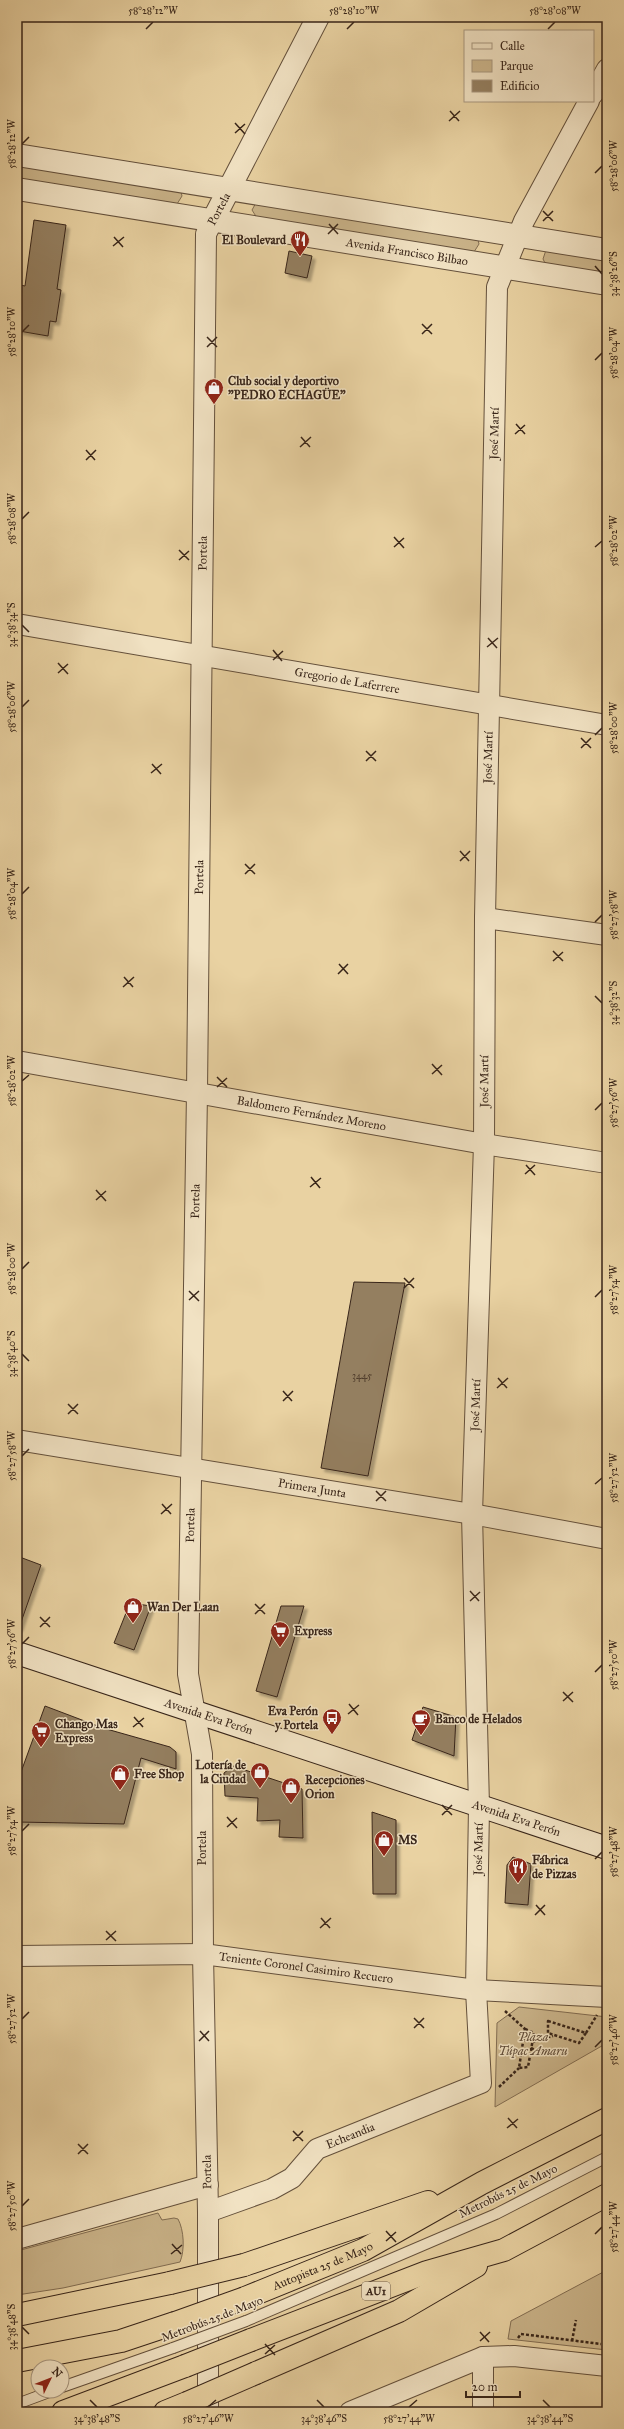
<svg xmlns="http://www.w3.org/2000/svg" width="624" height="2429" font-family="'IM FELL Great Primer',serif">
<style>
.green{fill:#cbb58b;stroke:#826d52}
.building{fill:#947f60;stroke:#382519;filter:url(#shadow)}
.lines{fill:none;stroke-linecap:round;stroke-linejoin:round}
.service-casing{stroke:#64503b;stroke-width:12}
.minor-casing{stroke:#64503b;stroke-width:22}
.tertiary-casing{stroke:#64503b;stroke-width:24}
.secondary-casing{stroke:#382519;stroke-width:24}
.motorway-casing{stroke:#382519;stroke-width:24}
.path{stroke:#382519;stroke-width:2.5;stroke-dasharray:3 2;stroke-linecap:butt}
.service{stroke:#f1e2c3;stroke-width:10}
.minor{stroke:#f1e2c3;stroke-width:20}
.tertiary{stroke:#f1e2c3;stroke-width:22}
.secondary{stroke:#f1e2c3;stroke-width:22}
.motorway{stroke:#e9d2a2;stroke-width:22}
.service-bridge-casing{stroke:#64503b;stroke-width:12;stroke-linecap:butt}
.motorway-bridge-casing{stroke:#382519;stroke-width:24;stroke-linecap:butt}
.service-bridge{stroke:#f1e2c3;stroke-width:10}
.motorway-bridge{stroke:#e9d2a2;stroke-width:22}
.ticks{fill:none;stroke:#382519;stroke-width:1.5}
.labels{text-anchor:middle;dominant-baseline:central;stroke-width:3;stroke-linejoin:round;paint-order:stroke}
.number-label{font-size:10px;fill:#4f3c2b}
.shield{fill:#f1e2c3;stroke:#705e4c;stroke-width:1}
.shield-label{font-size:11px;font-weight:bold;fill:#382519}
.street-label{font-size:12px;fill:#382519;stroke:#f1e2c3}
.poi-label{font-size:12px;font-weight:bold;fill:#382519;stroke:#f1e2c3;text-anchor:start}
.park-label{font-size:12px;font-style:italic;fill:#5d4936;stroke:#f1e2c3}
.neatline{fill:none;stroke:#382519;stroke-width:1.5}
.ticks-label{font-size:10px;text-anchor:middle;fill:#382519}
</style>
<defs>
<filter id="shadow"><feDropShadow dx="3.5" dy="3.5" stdDeviation="1" flood-color="#0004"/></filter>
</defs>
<rect width="100%" height="100%" fill="#e9d2a2"/>
<filter id="stains"><feTurbulence type="fractalNoise" baseFrequency=".005" numOctaves="4"/><feColorMatrix values="0 0 0 0 .2 0 0 0 0 .09 0 0 0 0 .02 0 0 0 .5 -.17"/></filter>
<radialGradient id="worn" r=".72"><stop offset=".6" stop-color="#630" stop-opacity="0"/><stop offset="1" stop-color="#630" stop-opacity=".3"/></radialGradient>
<!-- green -->
<path class="green" d="M17 161 181 192 182 196 177 204 17 179Z
M257 201 478 240 479 244 474 252 257 218 252 210Z
M546 250 607 257V276L546 265 543 259Z
M519 2007 607 2017V2043L495 2107 497 2023Z
M158 2213 162 2220 174 2218 178 2219C184 2230 185 2250 180 2262L63 2288 17 2295V2251Z
M607 2270V2350L508 2339 511 2321Z"/>
<!-- building -->
<path class="building" d="M34 220 66 225 57 289 61 290 56 322 50 321 48 336 19 331 21 317H17L20 285 25 286Z
M289 251 312 256 307 278 285 273Z
M354 1282 405 1283 368 1476 321 1468Z
M17 1556 41 1565 19 1628H17Z
M130 1603 151 1606 134 1650 114 1643Z
M281 1606H304L277 1697 256 1691Z
M45 1706 103 1728 170 1747 176 1752V1769L141 1758 124 1824 17 1822V1783Z
M423 1707 456 1717 454 1756 412 1740Z
M233 1766 302 1789 303 1838 279 1837 280 1820 257 1821 258 1798 225 1796 224 1773Z
M372 1812 396 1820V1894H373Z
M513 1857 531 1864 528 1905 505 1903 507 1865Z"/>
<g class="lines">
<!-- service casing -->
<g class="service-casing">
<path id="service" d="M246 2321 496 2214 607 2157
M62 2387 173 2348
M17 2404 52 2391"/>
</g>
<!-- minor casing -->
<g class="minor-casing">
<g id="minor">
<path d="M593 94 607 69"/>
<path id="s1" d="M17 624 607 725"/>
<path d="M485 918 607 935"/>
<path id="s2" d="M17 1061 484 1144 607 1163"/>
<path id="s3" d="M17 1440 472 1514 607 1539"/>
<path id="s4" d="M17 1956 203 1954 476 1990 607 1997"/>
<path id="s5" d="M208 2212 272 2189 292 2178 317 2149 481 2083 476 1990 479 1807 472 1514 484 1144 485 918 497 287 524 221 589 101"/>
<path d="M17 2239 208 2185"/>
<path d="M483 2357V2412"/>
<path id="s6" d="M208 2412V2212L203 1954 202 1754 188 1674 197 1092 206 234 213 220"/>
<path d="M350 2412 483 2357 514 2356 607 2366"/>
</g>
</g>
<!-- tertiary casing -->
<g class="tertiary-casing">
<g id="tertiary">
<path d="M17 155 607 250"/>
<path id="s7" d="M17 189 607 284"/>
<path d="M213 220 318 17"/>
</g>
</g>
<!-- secondary casing -->
<g class="secondary-casing">
<g id="secondary">
<path id="s8" d="M17 1653 607 1848"/>
</g>
</g>
<!-- motorway casing -->
<g class="motorway-casing">
<g id="motorway">
<path d="M244 2265 428 2202"/>
<path id="s9" d="M245 2298 363 2250 482 2183 607 2119"/>
<path d="M17 2315 170 2283"/>
<path d="M251 2340 427 2272 504 2250 607 2195"/>
<path d="M17 2361 121 2341 175 2323"/>
<path d="M256 2373 399 2311 476 2266"/>
<path d="M63 2412 185 2366"/>
<path d="M165 2412 187 2403"/>
</g>
</g>
<!-- path -->
<path class="path" d="M505 2011 525 2029
M548 2021 586 2033 579 2043 548 2033Z
M525 2029 534 2033 528 2067 519 2068Z
M586 2033 597 2015
M533 2042 553 2036
M531 2048 546 2055
M499 2087 519 2068
M518 2338 521 2334 601 2344
M572 2341 576 2320"/>
<!-- service -->
<use href="#service" class="service"/>
<!-- minor -->
<use href="#minor" class="minor"/>
<!-- tertiary -->
<use href="#tertiary" class="tertiary"/>
<!-- secondary -->
<use href="#secondary" class="secondary"/>
<!-- motorway -->
<use href="#motorway" class="motorway"/>
<!-- service-bridge casing -->
<g class="service-bridge-casing">
<path id="service-bridge" d="M173 2348 246 2321"/>
</g>
<!-- motorway-bridge casing -->
<g class="motorway-bridge-casing">
<path id="motorway-bridge" d="M170 2283 244 2265
M175 2323 245 2298
M185 2366 251 2340
M187 2403 256 2373"/>
</g>
<!-- service-bridge -->
<use href="#service-bridge" class="service-bridge"/>
<!-- motorway-bridge -->
<use href="#motorway-bridge" class="motorway-bridge"/>
</g>
<!-- ticks -->
<path class="ticks" d="M146 29 153 22M347 29 354 22M548 29 555 22M450 111 459 121M449 121 460 111M235 123 245 134M235 133 245 124M22 144 29 137M595 173 602 166M543 211 553 221M543 221 553 211M329 224 338 234M328 234 338 224M114 237 123 247M113 246 124 237M595 266 602 274M422 324 432 334M22 332 29 325M422 334 432 324M207 337 217 347M207 347 217 337M595 360 602 353M516 424 525 434M515 434 525 425M301 437 310 447M300 447 311 437M86 450 95 460M86 460 96 450M22 519 29 512M394 537 404 548M394 547 404 538M595 547 602 541M179 550 189 560M179 560 189 551M22 625 29 632M488 638 497 648M487 647 498 638M273 650 282 661M273 660 283 651M58 663 68 674M58 673 68 664M22 707 29 700M595 735 602 728M581 738 591 748M581 748 591 738M366 751 376 761M366 761 376 751M152 764 161 774M151 773 162 764M460 851 469 861M460 861 470 851M245 864 255 874M245 874 255 864M22 894 29 887M595 922 602 915M553 951 563 961M553 961 563 952M339 964 348 974M338 974 348 964M124 977 133 987M123 987 134 977M595 996 602 1003M432 1064 442 1075M432 1074 442 1065M217 1077 227 1087M22 1081 29 1075M217 1087 227 1078M595 1110 602 1103M526 1165 535 1175M525 1174 535 1165M311 1177 320 1188M310 1187 321 1178M96 1190 106 1201M96 1200 106 1191M22 1269 29 1262M404 1278 414 1288M404 1288 414 1278M189 1291 199 1301M595 1297 602 1290M189 1300 199 1291M22 1354 29 1361M498 1378 507 1388M497 1388 508 1378M283 1391 292 1401M283 1401 293 1391M68 1404 78 1414M68 1414 78 1404M22 1456 29 1449M595 1484 602 1478M376 1491 386 1501M376 1501 386 1491M162 1504 171 1514M161 1514 172 1504M470 1591 479 1601M470 1601 480 1592M255 1604 265 1614M255 1614 265 1604M40 1617 50 1627M40 1627 50 1617M22 1644 29 1637M595 1672 602 1665M563 1692 573 1702M563 1701 573 1692M349 1704 358 1715M348 1714 359 1705M134 1717 143 1727M133 1727 144 1718M442 1805 452 1815M442 1815 452 1805M227 1817 237 1828M227 1827 237 1818M22 1831 29 1824M595 1859 602 1852M536 1905 545 1915M535 1915 545 1905M321 1918 330 1928M320 1928 331 1918M106 1931 116 1941M106 1940 116 1931M414 2018 424 2028M22 2019 29 2012M414 2028 424 2018M200 2031 209 2041M199 2041 209 2031M595 2047 602 2040M508 2118 517 2128M507 2128 518 2119M293 2131 303 2141M293 2141 303 2131M78 2144 88 2154M78 2154 88 2144M22 2206 29 2199M386 2231 396 2242M595 2234 602 2227M386 2241 396 2232M172 2244 181 2254M171 2254 182 2245M22 2327 29 2334M480 2332 489 2342M480 2341 490 2332M265 2344 275 2355M265 2354 275 2345M90 2400 97 2407M317 2400 324 2407M543 2400 550 2407M208 2407 216 2400M409 2407 417 2400"/>
<!-- icons -->
<defs>
<g id="restaurant-pin" transform="scale(1)"><path d="M0 17L-7.5 6A9.5 9.5 0 1 1 7.5 6Z" fill="#8f2418" stroke="#f1e2c3"/><path d="M-5-6h1v4h1v-4h1v4h1v-4h1v5L-1.5 .5V6h-2V.5L-5-1ZM5-6V6H3V1.5H1.5Q1.5-4 5-6Z" fill="#fff"/></g>
<g id="shop-pin" transform="scale(1)"><path d="M0 17L-7.5 6A9.5 9.5 0 1 1 7.5 6Z" fill="#8f2418" stroke="#f1e2c3"/><path d="M-5-2.5h2.3a2.7 3.5 0 0 1 5.4 0H5L5.5 6h-11ZM-1.5-2.5h3a1.5 2.3 0 0 0-3 0Z" fill="#fff"/></g>
<g id="supermarket-pin" transform="scale(1)"><path d="M0 17L-7.5 6A9.5 9.5 0 1 1 7.5 6Z" fill="#8f2418" stroke="#f1e2c3"/><path d="M-6-5.5h2.5l.6 2H6L4.5 2H-2.5L-4.4-4H-6ZM-1.5 3.2a1.3 1.3 0 1 0 .1 0ZM3 3.2a1.3 1.3 0 1 0 .1 0Z" fill="#fff"/></g>
<g id="bus-pin" transform="scale(1)"><path d="M0 17L-7.5 6A9.5 9.5 0 1 1 7.5 6Z" fill="#8f2418" stroke="#f1e2c3"/><path d="M-5-6H5V4H4V6H2V4H-2V6H-4V4H-5ZM-3.5-4V0h7V-4ZM-3.5 1.2v1.5H-2V1.2ZM2 1.2v1.5H3.5V1.2Z" fill="#fff"/></g>
<g id="cafe-pin" transform="scale(1)"><path d="M0 17L-7.5 6A9.5 9.5 0 1 1 7.5 6Z" fill="#8f2418" stroke="#f1e2c3"/><path d="M-5.5-4.5H6V0H3Q3 3.5 0 3.5H-2.5Q-5.5 3.5-5.5 0ZM3-3.2v2h1.7v-2ZM-6 4.5H4V6H-6Z" fill="#fff"/></g>
</defs>
<g fill-rule="evenodd">
<use href="#restaurant-pin" x="300" y="240"/>
<use href="#shop-pin" x="214" y="388"/>
<use href="#shop-pin" x="133" y="1607"/>
<use href="#supermarket-pin" x="280" y="1631"/>
<use href="#bus-pin" x="332" y="1718"/>
<use href="#cafe-pin" x="421" y="1719"/>
<use href="#supermarket-pin" x="41" y="1731"/>
<use href="#shop-pin" x="260" y="1772"/>
<use href="#shop-pin" x="120" y="1774"/>
<use href="#shop-pin" x="291" y="1787"/>
<use href="#shop-pin" x="384" y="1840"/>
<use href="#restaurant-pin" x="518" y="1867"/>
</g>
<g class="labels">
<!-- number labels -->
<g class="number-label">
<text x="362" y="1376">3445</text>
</g>
<!-- shield labels -->
<rect class="shield" x="362" y="2282" width="28" height="18" rx="3"/>
<g class="shield-label">
<text x="376" y="2291">AU1</text>
</g>
<!-- street labels -->
<g class="street-label">
<text transform="translate(219 209) rotate(-62)">Portela</text>
<text stroke="none"><textPath href="#s7" startOffset="395">Avenida Francisco Bilbao</textPath></text>
<text stroke="none"><textPath href="#s5" startOffset="1956">José Martí</textPath></text>
<text stroke="none"><textPath href="#s6" startOffset="1860">Portela</textPath></text>
<text stroke="none"><textPath href="#s1" startOffset="335">Gregorio de Laferrere</textPath></text>
<text stroke="none"><textPath href="#s5" startOffset="1632">José Martí</textPath></text>
<text stroke="none"><textPath href="#s6" startOffset="1536">Portela</textPath></text>
<text stroke="none"><textPath href="#s5" startOffset="1308">José Martí</textPath></text>
<text stroke="none"><textPath href="#s2" startOffset="299">Baldomero Fernández Moreno</textPath></text>
<text stroke="none"><textPath href="#s6" startOffset="1212">Portela</textPath></text>
<text stroke="none"><textPath href="#s5" startOffset="984">José Martí</textPath></text>
<text stroke="none"><textPath href="#s3" startOffset="299">Primera Junta</textPath></text>
<text stroke="none"><textPath href="#s6" startOffset="888">Portela</textPath></text>
<text stroke="none"><textPath href="#s8" startOffset="202">Avenida Eva Perón</textPath></text>
<text stroke="none"><textPath href="#s8" startOffset="526">Avenida Eva Perón</textPath></text>
<text transform="translate(202 1848) rotate(-90)">Portela</text>
<text stroke="none"><textPath href="#s5" startOffset="540">José Martí</textPath></text>
<text stroke="none"><textPath href="#s4" startOffset="290">Teniente Coronel Casimiro Recuero</textPath></text>
<text stroke="none"><textPath href="#s5" startOffset="165">Echeandia</textPath></text>
<text transform="translate(207 2172) rotate(-91)">Portela</text>
<text transform="translate(508 2191) rotate(-26)">Metrobús 25 de Mayo</text>
<text stroke="none"><textPath href="#s9" startOffset="84">Autopista 25 de Mayo</textPath></text>
<text transform="translate(212 2319) rotate(-21)">Metrobús 25 de Mayo</text>
</g>
<!-- poi labels -->
<g class="poi-label">
<text x="286" y="240" text-anchor="end">El Boulevard</text>
<text x="228" y="381">Club social y deportivo<tspan x="228" dy="14">"PEDRO ECHAGÜE"</tspan></text>
<text x="147" y="1607">Wan Der Laan</text>
<text x="294" y="1631">Express</text>
<text x="318" y="1711" text-anchor="end">Eva Perón<tspan x="318" dy="14">y Portela</tspan></text>
<text x="435" y="1719">Banco de Helados</text>
<text x="55" y="1724">Chango Mas<tspan x="55" dy="14">Express</tspan></text>
<text x="246" y="1765" text-anchor="end">Lotería de<tspan x="246" dy="14">la Ciudad</tspan></text>
<text x="134" y="1774">Free Shop</text>
<text x="305" y="1780">Recepciones<tspan x="305" dy="14">Orion</tspan></text>
<text x="398" y="1840">MS</text>
<text x="532" y="1860">Fábrica<tspan x="532" dy="14">de Pizzas</tspan></text>
</g>
<!-- park labels -->
<g class="park-label">
<text x="533" y="2037">Plaza<tspan x="533" dy="14">Túpac Amaru</tspan></text>
</g>
</g>
<!-- margin -->
<rect width="624" height="2429" fill="none" stroke="#e9d2a2" stroke-width="44"/>
<!-- legend -->
<rect x="464" y="30" width="130" height="72" fill="#f1e2c3" stroke="#a7967f"/>
<rect x="472" y="43" width="20" height="6" fill="#f1e2c3" stroke="#a7967f"/>
<text x="500" y="50" font-size="12" fill="#382519">Calle</text>
<rect x="472" y="60" width="20" height="12" fill="#cbb58b" stroke="#a7967f"/>
<text x="500" y="70" font-size="12" fill="#382519">Parque</text>
<rect x="472" y="80" width="20" height="12" fill="#947f60" stroke="#a7967f"/>
<text x="500" y="90" font-size="12" fill="#382519">Edificio</text>
<!-- north arrow -->
<g transform="translate(50 2379) rotate(47)"><circle r="19" fill="#f1e2c3" stroke="#a7967f"/>
<path d="M0-3L7 15L0 10L-7 15Z" fill="#8f2418"/>
<text y="-6" font-size="11" font-weight="bold" text-anchor="middle" fill="#382519">N</text>
</g>
<!-- scale -->
<path d="M466 2391v6h54v-6" fill="none" stroke="#382519" stroke-width="2"/>
<text x="472" y="2391" font-size="12" fill="#382519" stroke="#f1e2c3" stroke-width="3" paint-order="stroke">20 m</text>
<rect x="22" y="22" width="580" height="2385" class="neatline"/>
<g class="ticks-label">
<text x="153" y="14">58°28'12"W</text>
<text x="354" y="14">58°28'10"W</text>
<text x="555" y="14">58°28'08"W</text>
<text transform="translate(11 144) rotate(-90)" y="4">58°28'12"W</text>
<text transform="translate(613 166) rotate(-90)" y="4">58°28'06"W</text>
<text transform="translate(613 274) rotate(-90)" y="4">34°38'26"S</text>
<text transform="translate(11 332) rotate(-90)" y="4">58°28'10"W</text>
<text transform="translate(613 353) rotate(-90)" y="4">58°28'04"W</text>
<text transform="translate(11 519) rotate(-90)" y="4">58°28'08"W</text>
<text transform="translate(613 541) rotate(-90)" y="4">58°28'02"W</text>
<text transform="translate(11 625) rotate(-90)" y="4">34°38'34"S</text>
<text transform="translate(11 707) rotate(-90)" y="4">58°28'06"W</text>
<text transform="translate(613 728) rotate(-90)" y="4">58°28'00"W</text>
<text transform="translate(11 894) rotate(-90)" y="4">58°28'04"W</text>
<text transform="translate(613 915) rotate(-90)" y="4">58°27'58"W</text>
<text transform="translate(613 1003) rotate(-90)" y="4">34°38'32"S</text>
<text transform="translate(11 1081) rotate(-90)" y="4">58°28'02"W</text>
<text transform="translate(613 1103) rotate(-90)" y="4">58°27'56"W</text>
<text transform="translate(11 1269) rotate(-90)" y="4">58°28'00"W</text>
<text transform="translate(613 1290) rotate(-90)" y="4">58°27'54"W</text>
<text transform="translate(11 1354) rotate(-90)" y="4">34°38'40"S</text>
<text transform="translate(11 1456) rotate(-90)" y="4">58°27'58"W</text>
<text transform="translate(613 1478) rotate(-90)" y="4">58°27'52"W</text>
<text transform="translate(11 1644) rotate(-90)" y="4">58°27'56"W</text>
<text transform="translate(613 1665) rotate(-90)" y="4">58°27'50"W</text>
<text transform="translate(11 1831) rotate(-90)" y="4">58°27'54"W</text>
<text transform="translate(613 1852) rotate(-90)" y="4">58°27'48"W</text>
<text transform="translate(11 2019) rotate(-90)" y="4">58°27'52"W</text>
<text transform="translate(613 2040) rotate(-90)" y="4">58°27'46"W</text>
<text transform="translate(11 2206) rotate(-90)" y="4">58°27'50"W</text>
<text transform="translate(613 2227) rotate(-90)" y="4">58°27'44"W</text>
<text transform="translate(11 2327) rotate(-90)" y="4">34°38'48"S</text>
<text x="97" y="2422">34°38'48"S</text>
<text x="208" y="2422">58°27'46"W</text>
<text x="324" y="2422">34°38'46"S</text>
<text x="409" y="2422">58°27'44"W</text>
<text x="550" y="2422">34°38'44"S</text>
</g>
<rect width="100%" height="100%" filter="url(#stains)"/>
<rect width="100%" height="100%" fill="url(#worn)"/>
</svg>
